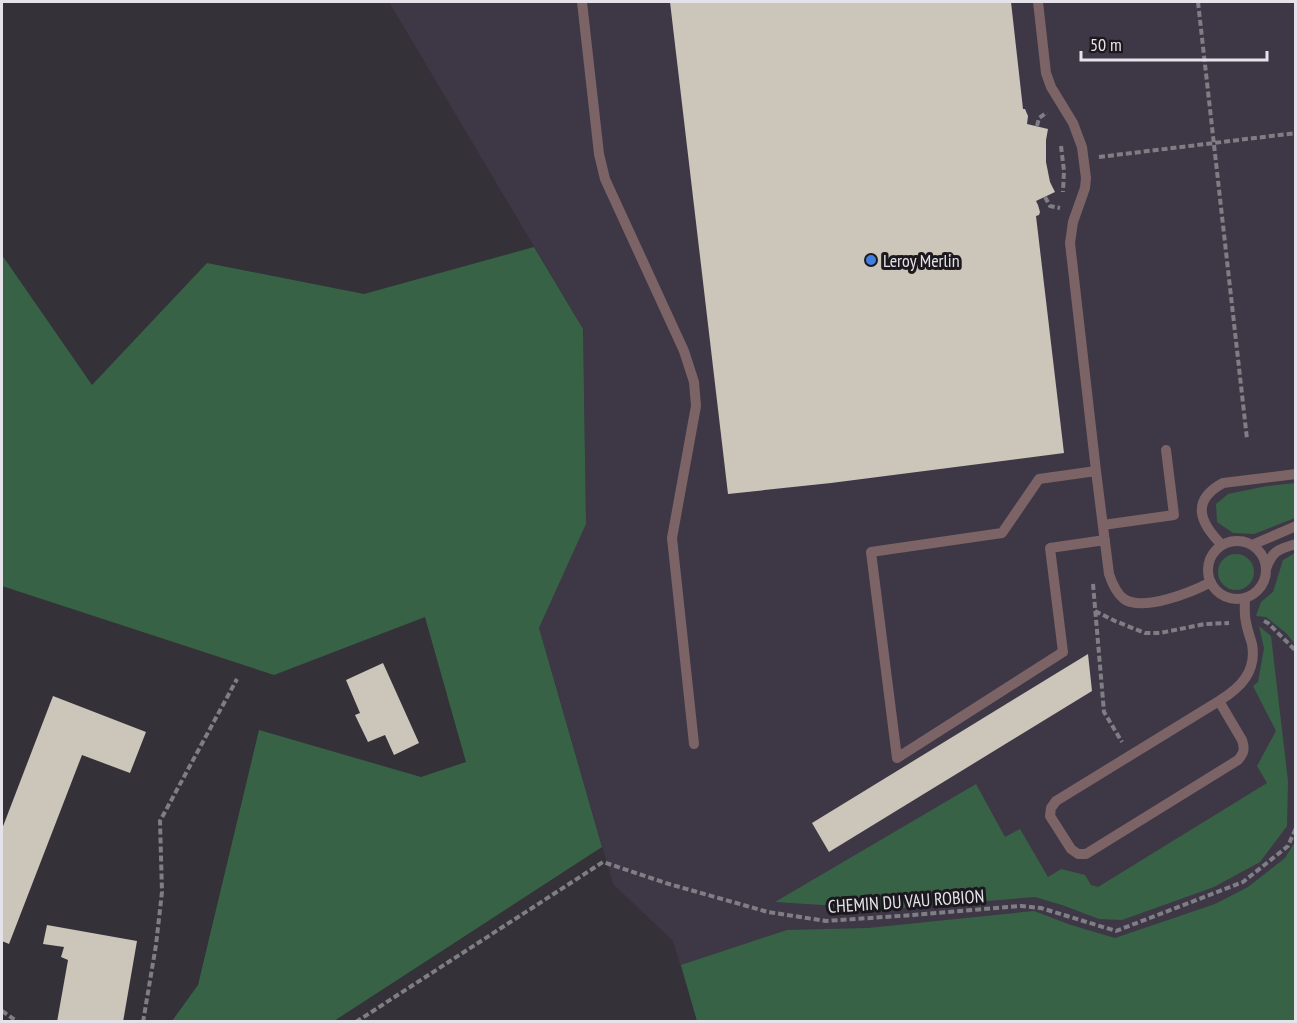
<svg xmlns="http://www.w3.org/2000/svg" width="1297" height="1023" font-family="'PT Sans Narrow',sans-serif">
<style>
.built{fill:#3e3746}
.green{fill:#386245}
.building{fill:#cbc5ba}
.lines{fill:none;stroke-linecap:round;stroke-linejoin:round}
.path{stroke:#807e85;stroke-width:4;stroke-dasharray:6 3;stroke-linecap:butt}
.service{stroke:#7c6366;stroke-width:10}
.shop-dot{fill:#3f7fe0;stroke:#1b191d;stroke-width:2}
.labels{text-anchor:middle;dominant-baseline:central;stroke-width:6;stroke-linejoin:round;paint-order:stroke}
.poi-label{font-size:18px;fill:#e5e3e9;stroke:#1b191d;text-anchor:start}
.street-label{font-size:18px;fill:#e5e3e9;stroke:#1b191d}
</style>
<rect width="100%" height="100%" fill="#343139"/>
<!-- built -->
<path class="built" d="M389 2H1295V1021H697L673 941 613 884 539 628 586 524 583 329Z"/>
<!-- green -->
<path class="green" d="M534 247 583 329 586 524 539 628 602 847 334 1021H172L198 985 259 730 421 777 466 762 425 617 274 675 2 586V255L92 385 207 263 364 294Z
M1295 483V518L1254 534 1233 533 1217 522 1216 504 1228 494 1267 486Z
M1295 553V644L1286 633 1266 617 1256 616 1261 602 1273 592 1283 560Z
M1218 572a18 18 0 1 1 36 0a18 18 0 1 1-36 0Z
M1259 626 1271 636 1288 781 1287 826 1260 862 1214 887 1122 920 1099 919 1062 905 1035 897 888 909 775 902 976 784 1005 837 1020 829 1048 877 1061 869 1085 875 1091 885 1098 887 1267 783 1257 766 1276 731 1253 686 1258 682 1264 648Z
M1295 842V1021H697L681 965 787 930 868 928 1034 911 1071 925 1115 938 1215 904 1248 887 1285 858Z"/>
<!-- building -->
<path class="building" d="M670 2H1011L1023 109H1025L1028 116 1027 124 1048 129 1046 140V162L1050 182 1055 192 1036 201 1038 205 1040 212 1039 215 1036 216 1064 453 831 483 728 494Z
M1088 654 1092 691 829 852 812 823Z
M383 663 419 743 394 755 385 735 368 742 355 715 360 713 346 680Z
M53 696 146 732 130 773 82 755 9 944 2 941V829Z
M47 925 137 941 123 1022H57L68 960 61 957 64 947 43 944Z"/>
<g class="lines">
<!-- path -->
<path class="path" d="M1198 2 1247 439
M1037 126 1039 118 1046 113 1047 114
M1061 146 1064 171 1063 192
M1099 157 1296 133
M1045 197 1050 206 1060 208
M1093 584 1104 712 1122 742
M1095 611 1115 621 1145 633H1160L1205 624 1229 623
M1264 621 1268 623 1296 651
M2 1011 18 1022
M143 1022 156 945 162 892 160 821 237 679
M356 1022 603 862 669 884 768 912 826 921 913 915 1021 906 1041 908 1116 931 1243 882 1288 846 1296 828"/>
<!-- service -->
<path class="service" d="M582 2 599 154 605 179 684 351 694 382 696 406 672 538 694 744
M1038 2 1046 73 1051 87 1073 123 1082 147 1086 178 1085 188 1073 222 1070 243 1096 471 1109 574C1112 583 1116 593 1124 599 1143 612 1192 592 1211 582
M1096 471 1039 479 1002 533 871 552 897 758 1063 652 1050 548 1105 540
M1103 525 1174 515 1166 450
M1208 570a29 29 0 1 1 58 0a29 29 0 1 1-58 0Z
M1222 545C1200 523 1190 501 1223 483L1296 474
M1252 545 1296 526
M1266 569C1272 551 1278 549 1296 544
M1219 701 1242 740C1245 749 1244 753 1238 760L1086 854H1078L1071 849 1050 816 1051 808 1056 801Z
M1219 701C1240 688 1257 672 1252 644 1250 637 1247 629 1246 622 1244 614 1245 606 1245 598"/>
</g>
<!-- markers -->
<circle class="shop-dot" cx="871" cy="260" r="6"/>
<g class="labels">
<!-- poi labels -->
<g class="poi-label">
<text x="883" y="260">Leroy Merlin</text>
</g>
<!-- street labels -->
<g class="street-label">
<text transform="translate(906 901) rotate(-4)">CHEMIN DU VAU ROBION</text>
</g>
</g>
<!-- border -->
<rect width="1297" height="1023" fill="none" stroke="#e5e3e9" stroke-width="6"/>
<!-- scale -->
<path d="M1081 51v9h186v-9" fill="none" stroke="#e5e3e9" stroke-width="3"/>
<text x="1090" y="51" font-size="18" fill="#e5e3e9" stroke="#1b191d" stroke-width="4.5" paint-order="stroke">50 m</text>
</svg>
